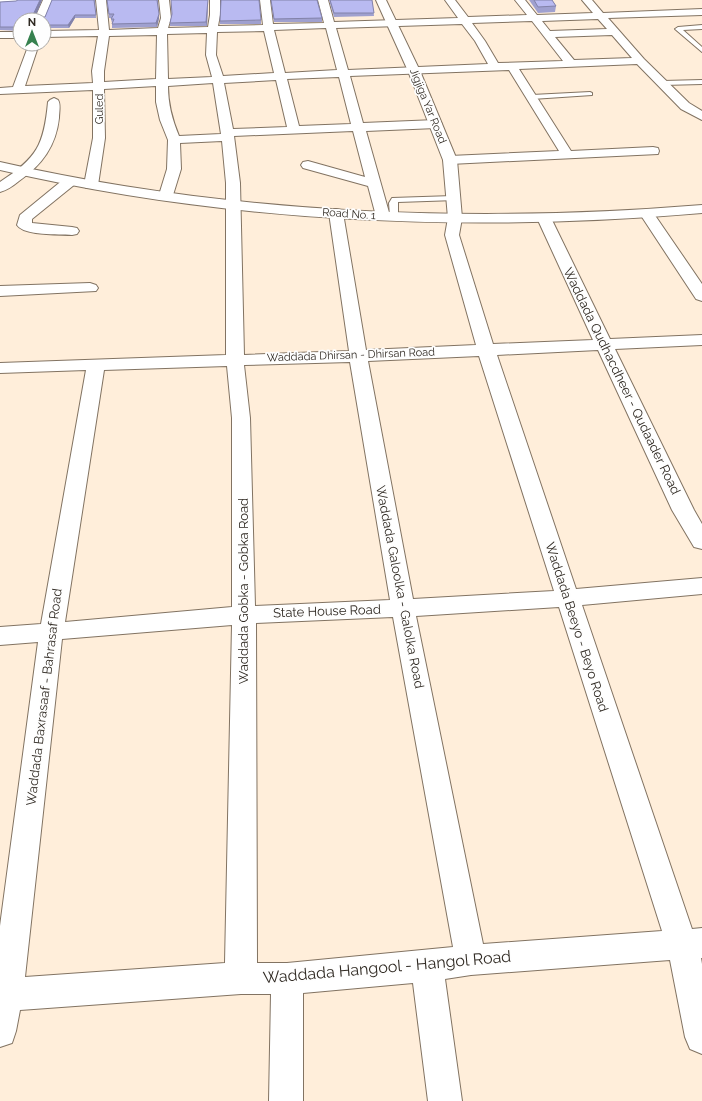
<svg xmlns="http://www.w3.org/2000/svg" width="702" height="1101" font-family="Raleway,sans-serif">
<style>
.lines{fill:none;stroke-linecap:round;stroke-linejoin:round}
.lane-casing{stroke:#827362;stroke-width:2}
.street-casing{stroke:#827362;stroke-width:2}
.secondary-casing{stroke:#827362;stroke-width:2}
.highway-casing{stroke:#827362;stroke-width:2}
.lane{fill:#fff;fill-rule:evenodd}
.street{fill:#fff;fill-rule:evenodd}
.secondary{fill:#fff;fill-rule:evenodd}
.highway{fill:#fff;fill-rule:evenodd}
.wall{fill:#9fa0cf}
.shaded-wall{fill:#8282a9}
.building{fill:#b9baf1;stroke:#8282a9}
.labels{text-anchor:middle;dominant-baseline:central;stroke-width:3.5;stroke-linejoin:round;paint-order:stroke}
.far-street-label{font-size:11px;fill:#2f2922;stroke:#fefefe}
.street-label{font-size:13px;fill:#2f2922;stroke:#fefefe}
.near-street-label{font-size:16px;fill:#2f2922;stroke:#fefefe}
</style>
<rect width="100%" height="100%" fill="#ffeeda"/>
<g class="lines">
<!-- lane casing -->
<g class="lane-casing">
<path id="lane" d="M702 25V29L683 30 702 47V52L675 29 678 27Z
M702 80V84L663 85 660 83 663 81Z
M590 92 592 93V95L532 99 529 97 532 95Z
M453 196 457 198 456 200 398 202V216L394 219 390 216 389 203 392 198Z"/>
</g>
<!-- street casing -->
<g class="street-casing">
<path id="street" d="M0 0H22L17 3 0 4Z
M43 0H53L44 20H34Z
M96 0H106L109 30 158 28 161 18 159 0H169L171 18 168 28 208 27 210 15V0H220V15L218 26 263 25 260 0H270L273 24 324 23 318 0H328L334 22 458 18 445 0H455L468 17 527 15 515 0H525L537 15 593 13 582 0H592L603 13 702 9V15L608 18 644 59 689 103 702 111V120L681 109 637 64 519 69 571 151 653 147 658 148 659 151 658 154 450 164 445 163 443 160 445 157 450 156 559 151 509 70 350 76 363 123 436 120 440 121 442 124 440 127 436 128 366 131 390 216 388 219 383 220 378 219 376 216 368 186 303 168 301 165 303 162 308 161 365 177 353 131 234 136 240 183 244 355 349 351 329 213 331 210 336 209 341 210 343 213 366 350 476 345 445 235 448 218 450 215 455 214 460 215 462 218 459 235 493 344 593 340 537 218 539 215 544 214 549 215 551 218 610 339 702 335V345L615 349 694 510 702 524V549L694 547 672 510 598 350 497 355 576 589 702 578V594L582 605 692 929 702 928V958H701L702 964V1054L690 1049 685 1037 670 960 471 975 445 979 462 1101H428L413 983 303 993V1101H269L271 994H241L20 1010 16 1031 12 1043 0 1047V926L38 642 0 645V627L41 624 86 370 0 373V363L226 355V183L222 141 180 143 181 169 173 195 171 198 166 199 161 198 159 195 167 169 168 140 160 120 156 102V86L104 89 105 138 98 185 96 188H86L84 185 93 138V90L0 94V88L13 87 29 44H39L25 86 93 83 92 71 98 36 44 37V31L99 30ZM598 19 607 29 550 31 542 21ZM532 21 563 61 498 63 485 41 472 23ZM462 24 475 41 488 64 348 70 336 28ZM326 28 337 70 285 73 274 30ZM264 31 274 73 223 76 216 55 217 32ZM207 33 206 55 212 77 168 79 167 34ZM157 35 156 79 104 82V71L109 36ZM612 35 632 58 574 60 555 37ZM339 77 351 124 299 126 287 79ZM276 80 287 127 233 129 224 83ZM213 83 221 134 179 136C172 119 168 104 168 86ZM479 356 554 591 413 599 368 361ZM350 362 390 600 255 606 250 418 244 365ZM227 366 232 418V607L65 622 104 370ZM559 607 662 931 483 944 416 616ZM393 617 453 947 287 963H257L256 623ZM232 625 225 963 25 977 62 639Z
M0 32H20V38H0Z
M54 98 58 100C61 104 59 112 59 118 56 146 42 165 19 181 13 186 7 190 0 192V182C37 158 44 145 48 102L50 100Z
M69 178 74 179 76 182 74 185 32 219V223L72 227 77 228 79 231 77 234 72 235C59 234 24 236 17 225L20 215 64 179Z
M647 210 652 211 702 284V301L696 299 640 214 642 211Z
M90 283 96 285 98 288 96 291 0 296V286Z"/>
</g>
<!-- secondary casing -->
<g class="secondary-casing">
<path id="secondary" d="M376 0H386L420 71 457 160 462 218 460 221 455 222 450 221 448 218 443 160 408 71Z"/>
</g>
<!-- highway casing -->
<g class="highway-casing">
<path id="highway" d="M0 162C228 214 470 224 702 205V213C470 233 227 223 0 170Z"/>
</g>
<!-- lane -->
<use href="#lane" class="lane"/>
<!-- street -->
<use href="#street" class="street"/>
<!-- secondary -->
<use href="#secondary" class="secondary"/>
<!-- highway -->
<use href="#highway" class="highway"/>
</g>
<!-- wall -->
<path class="wall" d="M42 0 35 17H45L52 0H95L96 18H75L69 28H44V20H20V31L0 30V2Z
M107 0H158L159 18 157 27 112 28V23L111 19 112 18H109Z
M208 0 207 26H170V23L172 14Z
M271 0H317L322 18V22H274Z
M329 0H372L374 16 334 17Z
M529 0H552L556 6 555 12 538 13Z
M261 20V24H220V21Z"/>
<!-- shaded-wall -->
<path class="shaded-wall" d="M40 0H42L34 20 32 17Z
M208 0 207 26 206 22Z
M159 14V18L157 27 156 23Z
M75 15V18L69 28 68 25Z"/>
<!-- building -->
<path class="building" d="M18 0H40L32 17H45L52 0H94L96 15H75L68 25H44V20H20V27H0V2L16 1Z
M107 0H157L159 14 156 23 112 24 114 19H111L114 14H109Z
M171 0H208L206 22 170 23 172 14Z
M221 0H259L261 20 220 21Z
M271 0H317L322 18 274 19Z
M330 0H372L374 13H334Z
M534 0H552L556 6 538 7Z"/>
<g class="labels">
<!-- far-street labels -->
<g class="far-street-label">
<text transform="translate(428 106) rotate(68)">Jigjiga Yar Road</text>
<text transform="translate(99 109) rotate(-90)">Guled</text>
<text transform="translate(349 214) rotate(4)">Road No. 1</text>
<text transform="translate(351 355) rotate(-2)">Waddada Dhirsan - Dhirsan Road</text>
</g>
<!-- street labels -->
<g class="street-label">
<text transform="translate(622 381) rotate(64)">Waddada Qudhacdheer - Qudaader Road</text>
<text transform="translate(400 587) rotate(79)">Waddada Galoolka - Galolka Road</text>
<text transform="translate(243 591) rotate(-90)">Waddada Gobka - Gobka Road</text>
<text transform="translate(327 611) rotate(-2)">State House Road</text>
<text transform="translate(577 627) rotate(72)">Waddada Beeyo - Beyo Road</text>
<text transform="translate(44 697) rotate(-83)">Waddada Baxrasaaf - Bahrasaf Road</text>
</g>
<!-- near-street labels -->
<g class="near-street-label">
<text transform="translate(387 967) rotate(-5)">Waddada Hangool - Hangol Road</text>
</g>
</g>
<!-- north arrow -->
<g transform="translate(32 32)"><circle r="19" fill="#fefefe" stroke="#aba9a6"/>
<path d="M0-3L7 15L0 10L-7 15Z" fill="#36814f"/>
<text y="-6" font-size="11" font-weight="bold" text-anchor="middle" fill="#2f2922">N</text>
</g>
</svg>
